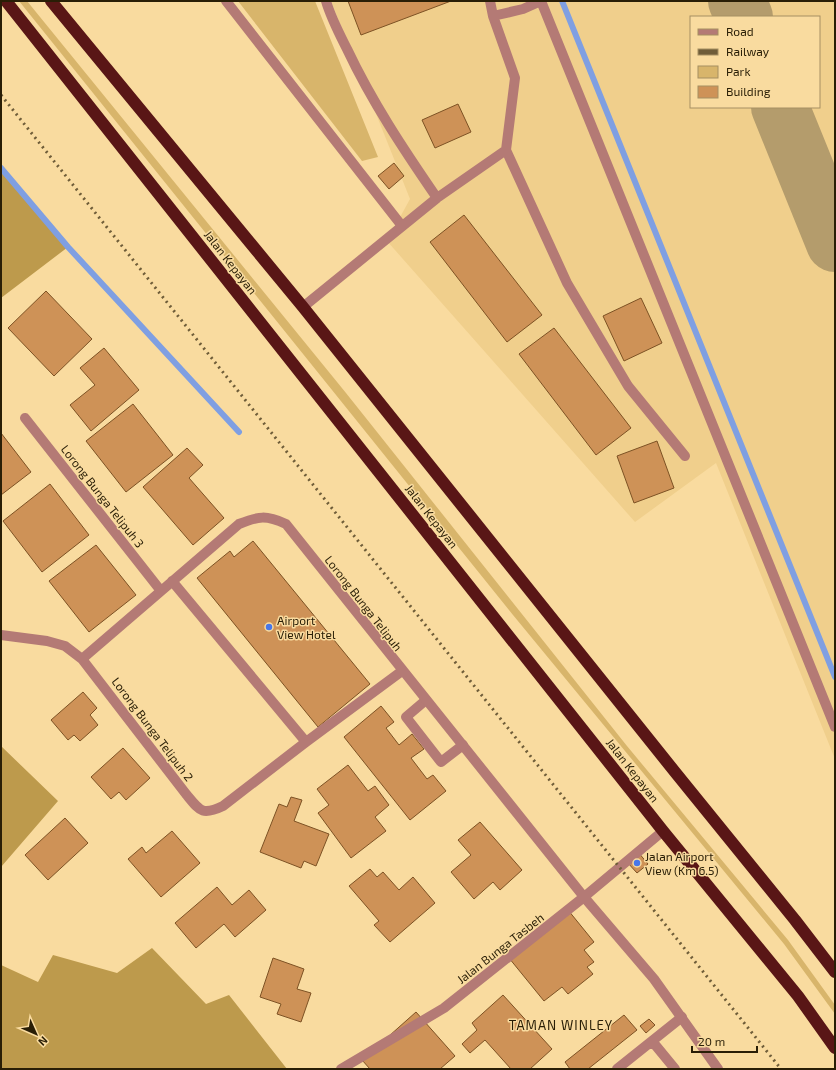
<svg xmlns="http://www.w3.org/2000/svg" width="836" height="1070" font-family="'Exo 2',sans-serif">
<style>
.built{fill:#f0cf8c;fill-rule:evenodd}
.green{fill:#d8b56b}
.forest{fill:#bd9a4c}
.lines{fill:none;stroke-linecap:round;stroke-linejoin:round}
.stream{stroke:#7f9fe2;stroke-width:6}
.taxiway{stroke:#b49c6c;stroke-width:58}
.building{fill:#ce9257;stroke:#7d5224}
.lane{stroke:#b47a75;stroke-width:10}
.street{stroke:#b47a75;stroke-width:10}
.highway{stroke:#591616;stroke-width:12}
.rail{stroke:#6f5d39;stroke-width:3;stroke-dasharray:2 4;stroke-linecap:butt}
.poi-dot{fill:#4877e9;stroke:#f9db9f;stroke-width:1.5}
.labels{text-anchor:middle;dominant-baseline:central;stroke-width:3;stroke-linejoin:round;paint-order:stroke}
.street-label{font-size:12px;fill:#291e06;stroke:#f9db9f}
.poi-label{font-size:12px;fill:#291e06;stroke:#f9db9f;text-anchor:start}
.neighbourhood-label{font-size:13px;letter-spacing:1px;fill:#291e06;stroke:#f9db9f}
</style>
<rect width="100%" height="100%" fill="#f9db9f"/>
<!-- built -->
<path class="built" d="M331 1H835V759L716 463 635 522 387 241 410 199ZM691 17H819V107H691Z"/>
<!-- green -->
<path class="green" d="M19 1H27L346 393 627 746 788 940 835 1005V1014L784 944 513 615Z
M238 1H315L378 157 362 161Z"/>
<!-- forest -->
<path class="forest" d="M1 168 68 247 1 298Z
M1 746 58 801 1 867Z
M152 948 206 1004 229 995 287 1069H1V965L38 982 53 955 117 973Z"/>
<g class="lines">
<!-- stream -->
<path class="stream" d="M562 1 835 677
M1 168 68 247 239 432"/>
<!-- taxiway -->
<path class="taxiway" d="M737 1 744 17
M780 107 835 243"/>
</g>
<!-- building -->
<path class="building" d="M348 1H451L361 35Z
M458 104 471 132 435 148 422 120Z
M394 163 404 176 389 189 378 176Z
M464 215 542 315 507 342 430 242Z
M46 291 92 339 54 376 8 328Z
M641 298 662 343 624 361 603 316Z
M554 328 631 428 596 455 519 354Z
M104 348 139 390 91 431 70 405 95 385 80 368Z
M133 404 173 455 126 492 86 441Z
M1 433 31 472 1 495Z
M657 441 674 488 634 503 617 456Z
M187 448 203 465 189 478 224 518 193 545 143 487Z
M50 484 89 535 42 572 3 521Z
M253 541 370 684 318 727 197 578 230 551 234 557Z
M96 545 136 595 89 632 49 581Z
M83 692 97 708 90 715 98 725 80 741 74 735 68 740 51 720Z
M381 706 394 722 386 728 399 745 412 734 424 749 411 758 427 779 433 775 446 791 410 820 344 737Z
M123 748 150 778 126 800 119 792 111 799 91 777Z
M348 765 368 791 375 786 389 805 375 817 386 831 351 858 318 813 329 805 317 789Z
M291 797 302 800 294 821 329 834 316 866 304 861 301 868 260 852 279 804 287 807Z
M65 818 88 843 48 880 25 855Z
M480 822 522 870 500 890 493 882 474 899 451 872 471 855 458 840Z
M172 831 200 863 161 897 128 859 142 847 146 853Z
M638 852 648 864 637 873 627 862Z
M370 869 377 877 383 872 399 890 413 877 435 903 390 942 374 925 379 921 349 886Z
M217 887 232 905 249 890 266 910 235 937 224 924 196 948 175 923Z
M568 910 594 942 584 950 594 962 587 967 593 974 568 994 562 987 544 1001 509 958Z
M273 958 304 969 297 989 311 993 301 1022 277 1014 281 1004 260 997Z
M503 995 552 1049 530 1069H511L485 1040 470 1053 462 1044 477 1030 472 1023Z
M416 1012 455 1056 440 1069H370L362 1060Z
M624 1015 637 1030 588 1069H570L565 1062Z
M649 1019 655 1025 646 1033 640 1026Z"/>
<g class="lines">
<!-- lane -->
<path class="lane" d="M226 1 402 226
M326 1C331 18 339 33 347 49 372 102 404 150 437 198
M490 1 493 16 515 78 506 150 567 283 628 386 685 456
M541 1 835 727
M493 16 523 9 541 1
M303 307 437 198 506 150
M426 700 406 717 441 762 463 745
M652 1041 675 1069
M617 1069 682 1017"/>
<!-- street -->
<path class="street" d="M25 418 161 591
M172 581 306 742
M1 635 47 641 65 646 82 659 186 794C200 811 202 816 223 806L306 742 402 671
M82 659 239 524C259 516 266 515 286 524L584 897 654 979 718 1069
M341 1069 444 1008 584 897 663 831"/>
<!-- highway -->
<path class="highway" d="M6 1 663 831 798 996 835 1048
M51 1 303 307 675 772 795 920 835 972"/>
<!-- rail -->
<path class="rail" d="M1 95 781 1069"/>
</g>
<!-- markers -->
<g class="poi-dot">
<circle cx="269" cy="627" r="4"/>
<circle cx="637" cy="863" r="4"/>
</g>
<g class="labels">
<!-- street labels -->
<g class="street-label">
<text transform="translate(231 262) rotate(52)">Jalan Kepayan</text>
<text transform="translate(103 496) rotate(52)">Lorong Bunga Telipuh 3</text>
<text transform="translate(432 516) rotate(52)">Jalan Kepayan</text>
<text transform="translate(364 603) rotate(52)">Lorong Bunga Telipuh</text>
<text transform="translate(153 729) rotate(53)">Lorong Bunga Telipuh 2</text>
<text transform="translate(633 770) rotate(52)">Jalan Kepayan</text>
<text transform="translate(500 948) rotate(-38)">Jalan Bunga Tasbeh</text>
</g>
<!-- poi labels -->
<g class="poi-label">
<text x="277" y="620">Airport<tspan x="277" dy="14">View Hotel</tspan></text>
<text x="645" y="856">Jalan Airport<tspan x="645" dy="14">View (Km 6.5)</tspan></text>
</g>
<!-- neighbourhood labels -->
<g class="neighbourhood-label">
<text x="561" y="1025">TAMAN WINLEY</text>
</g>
</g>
<!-- border -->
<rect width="836" height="1070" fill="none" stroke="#291e06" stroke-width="4"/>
<!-- legend -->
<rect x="690" y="16" width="130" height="92" fill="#f9db9f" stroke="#a68f62"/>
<rect x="698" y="29" width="20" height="6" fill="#b47a75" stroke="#a68f62"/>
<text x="726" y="36" font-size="12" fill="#291e06">Road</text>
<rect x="698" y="49" width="20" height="6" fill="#6f5d39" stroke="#a68f62"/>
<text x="726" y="56" font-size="12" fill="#291e06">Railway</text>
<rect x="698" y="66" width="20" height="12" fill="#d8b56b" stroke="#a68f62"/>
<text x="726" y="76" font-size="12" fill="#291e06">Park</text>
<rect x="698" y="86" width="20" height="12" fill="#ce9257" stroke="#a68f62"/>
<text x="726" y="96" font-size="12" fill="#291e06">Building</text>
<!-- north arrow -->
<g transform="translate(36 1034) rotate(135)" stroke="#f9db9f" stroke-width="3" paint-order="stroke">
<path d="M0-3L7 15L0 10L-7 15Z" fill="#291e06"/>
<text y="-6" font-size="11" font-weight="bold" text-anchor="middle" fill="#291e06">N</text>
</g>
<!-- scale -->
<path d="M692 1046v6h65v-6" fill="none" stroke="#291e06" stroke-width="2"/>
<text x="698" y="1046" font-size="12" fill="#291e06" stroke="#f9db9f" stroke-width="3" paint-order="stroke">20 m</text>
</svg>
